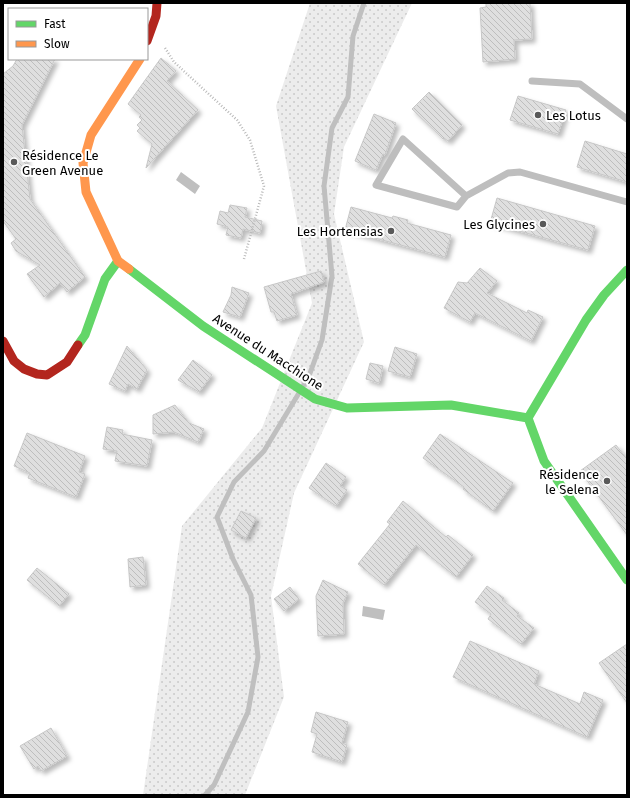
<svg xmlns="http://www.w3.org/2000/svg" width="630" height="798" font-family="'Fira Sans',sans-serif">
<style>
.green{fill:url(#green-dots)}
.water{fill:#bfbfbf}
.lines{fill:none;stroke-linecap:round;stroke-linejoin:round}
.stream{stroke:#bfbfbf;stroke-width:5}
.building{fill:url(#building-back-hatch);stroke:#c7c7c7;filter:url(#shadow)}
.path{stroke:#b9b9b9;stroke-width:2.5;stroke-dasharray:1 2;stroke-linecap:butt}
.lane{stroke:#bebebe;stroke-width:7}
.fast{stroke:#63d668;stroke-width:9}
.slow{stroke:#ff974d;stroke-width:9}
.jam{stroke:#b3261e;stroke-width:9}
.poi-dot{fill:#595959;stroke:#fff;stroke-width:1.5}
.labels{text-anchor:middle;dominant-baseline:central;stroke-width:4;stroke-linejoin:round;paint-order:stroke}
.poi-label{font-size:13px;fill:#000;stroke:#fff;text-anchor:end}
.street-label{font-size:13px;fill:#000;stroke:#fff}
</style>
<defs>
<pattern id="green-dots" width="8" height="8" patternUnits="userSpaceOnUse"><rect width="8" height="8" fill="#ececec"/><path d="M2 2h.1M6 6h.1" fill="none" stroke="#c9c9c9" stroke-width="1.8" stroke-linecap="round"/></pattern>
<pattern id="building-back-hatch" width="6" height="6" patternUnits="userSpaceOnUse"><rect width="6" height="6" fill="#dfdfdf"/><path d="M-1 5l2 2M0 0l6 6M5-1l2 2" fill="none" stroke="#bebebe"/></pattern>
<filter id="shadow"><feDropShadow dx="3.5" dy="3.5" stdDeviation="2" flood-color="#0004"/></filter>
</defs>
<rect width="100%" height="100%" fill="#fff"/>
<!-- green -->
<path class="green" d="M310 3H412L344 147 334 214 364 342 294 493 271 596 284 697 245 795H143L182 526 262 428 312 303 276 106Z"/>
<!-- water -->
<path class="water" d="M181 172 200 186 195 194 176 180Z
M363 606 385 610 383 620 362 616Z"/>
<g class="lines">
<!-- stream -->
<path class="stream" d="M303 386 309 376 322 340 332 276 324 186 332 128 348 97 353 36 364 3
M205 795 214 785 248 712 258 657 251 595 233 559 217 517 234 482 264 451 299 393"/>
</g>
<!-- building -->
<path class="building" d="M486 3H530L532 39 514 40 515 59 483 62 480 8 486 7Z
M161 58 176 71 167 81 198 110 146 168 152 144 137 131 140 128 137 125 142 120 139 117 141 115 128 104Z
M17 59H55L22 125 30 199 85 277 67 292 60 283 44 297 27 274 40 265 16 251 11 243 16 239 3 221V74L13 66Z
M429 92 462 125 448 141 444 138 443 139 412 109Z
M518 96 566 110 558 134 510 120Z
M374 114 396 123 385 155 383 154 376 170 355 161Z
M585 141 627 154V182L577 167Z
M497 198 595 226 588 250 490 223Z
M230 205 247 208 245 217 262 221 260 233 243 229 241 238 226 235 228 227 217 224 220 211 228 213Z
M351 207 392 218 393 216 408 220 407 223 451 235 445 257 345 230Z
M480 268 497 281 487 293 527 313 528 310 543 317 531 341 475 313 470 322 444 308 458 282 467 283Z
M321 271 324 282 291 294 297 315 277 321 274 312H271L264 287Z
M232 287 249 293 240 317 223 312 231 295Z
M127 346 147 370 137 389 128 384 125 391 109 384Z
M395 347 417 354 410 377 388 371Z
M193 360 212 375 199 392 178 380Z
M370 363 383 366 379 383 366 379Z
M175 405 189 423 204 429 198 442 174 432 153 434V415Z
M107 427 123 430 122 434 152 440 147 466 115 461 117 451 103 449Z
M27 433 85 456 79 472 85 474 76 497 28 478 30 473 14 466Z
M440 434 513 483 493 511 463 489 464 487 423 458Z
M616 445 627 459V535L580 471Z
M326 463 346 477 340 486 347 490 336 506 309 488Z
M403 501 446 537 448 535 473 555 456 577 416 545 384 585 358 564 390 524 387 522Z
M241 511 256 518 246 538 231 530Z
M143 557 146 585 130 587 128 559Z
M37 568 69 594 59 606 27 580Z
M323 580 348 592 343 603 344 634 318 636 316 596Z
M487 586 504 598 502 600 519 613 517 616 534 628 521 644 488 619 491 614 475 602Z
M290 587 299 599 284 611 274 599Z
M470 641 539 671 534 684 580 704 584 692 603 700 587 737 453 677Z
M627 644V703L599 663Z
M316 712 348 722 342 743 347 745 342 762 312 752 317 734 311 732Z
M51 728 67 756 41 771 38 766 34 769 20 746Z"/>
<g class="lines">
<!-- path -->
<path class="path" d="M165 48 174 62 237 120 250 140 264 186 244 259"/>
<!-- lane -->
<path class="lane" d="M532 81 580 84 627 119
M466 196 457 207 376 185 403 139 466 196 508 173 520 172 627 202"/>
<!-- fast -->
<path class="fast" d="M129 269 203 326 315 399 347 408 451 405 528 418
M78 345 85 335 105 279 118 261
M528 418 544 461 627 580
M528 418 586 320 604 295 627 270"/>
<!-- slow -->
<path class="slow" d="M129 269 118 261 86 192 83 163 91 135 140 59"/>
<!-- jam -->
<path class="jam" d="M147 41 156 16 157 3
M3 341 14 361 24 369 37 374 47 375 67 362 78 345"/>
</g>
<!-- markers -->
<g class="poi-dot">
<circle cx="538" cy="115" r="4"/>
<circle cx="14" cy="162" r="4"/>
<circle cx="543" cy="224" r="4"/>
<circle cx="391" cy="231" r="4"/>
<circle cx="607" cy="481" r="4"/>
</g>
<g class="labels">
<!-- poi labels -->
<g class="poi-label">
<text x="546" y="115" text-anchor="start">Les Lotus</text>
<text x="22" y="155" text-anchor="start">Résidence Le<tspan x="22" dy="15">Green Avenue</tspan></text>
<text x="535" y="224">Les Glycines</text>
<text x="383" y="231">Les Hortensias</text>
<text x="599" y="474">Résidence<tspan x="599" dy="15">le Selena</tspan></text>
</g>
<!-- street labels -->
<g class="street-label">
<text transform="translate(268 352) rotate(33)">Avenue du Macchione</text>
</g>
</g>
<!-- border -->
<rect width="630" height="798" fill="none" stroke="#000000" stroke-width="8"/>
<!-- legend -->
<rect x="8" y="8" width="140" height="52" fill="#ffffff" stroke="#999999"/>
<rect x="16" y="21" width="20" height="6" fill="#63d668" stroke="#999999"/>
<text x="44" y="28" font-size="12" fill="#000000">Fast</text>
<rect x="16" y="41" width="20" height="6" fill="#ff974d" stroke="#999999"/>
<text x="44" y="48" font-size="12" fill="#000000">Slow</text>
</svg>
